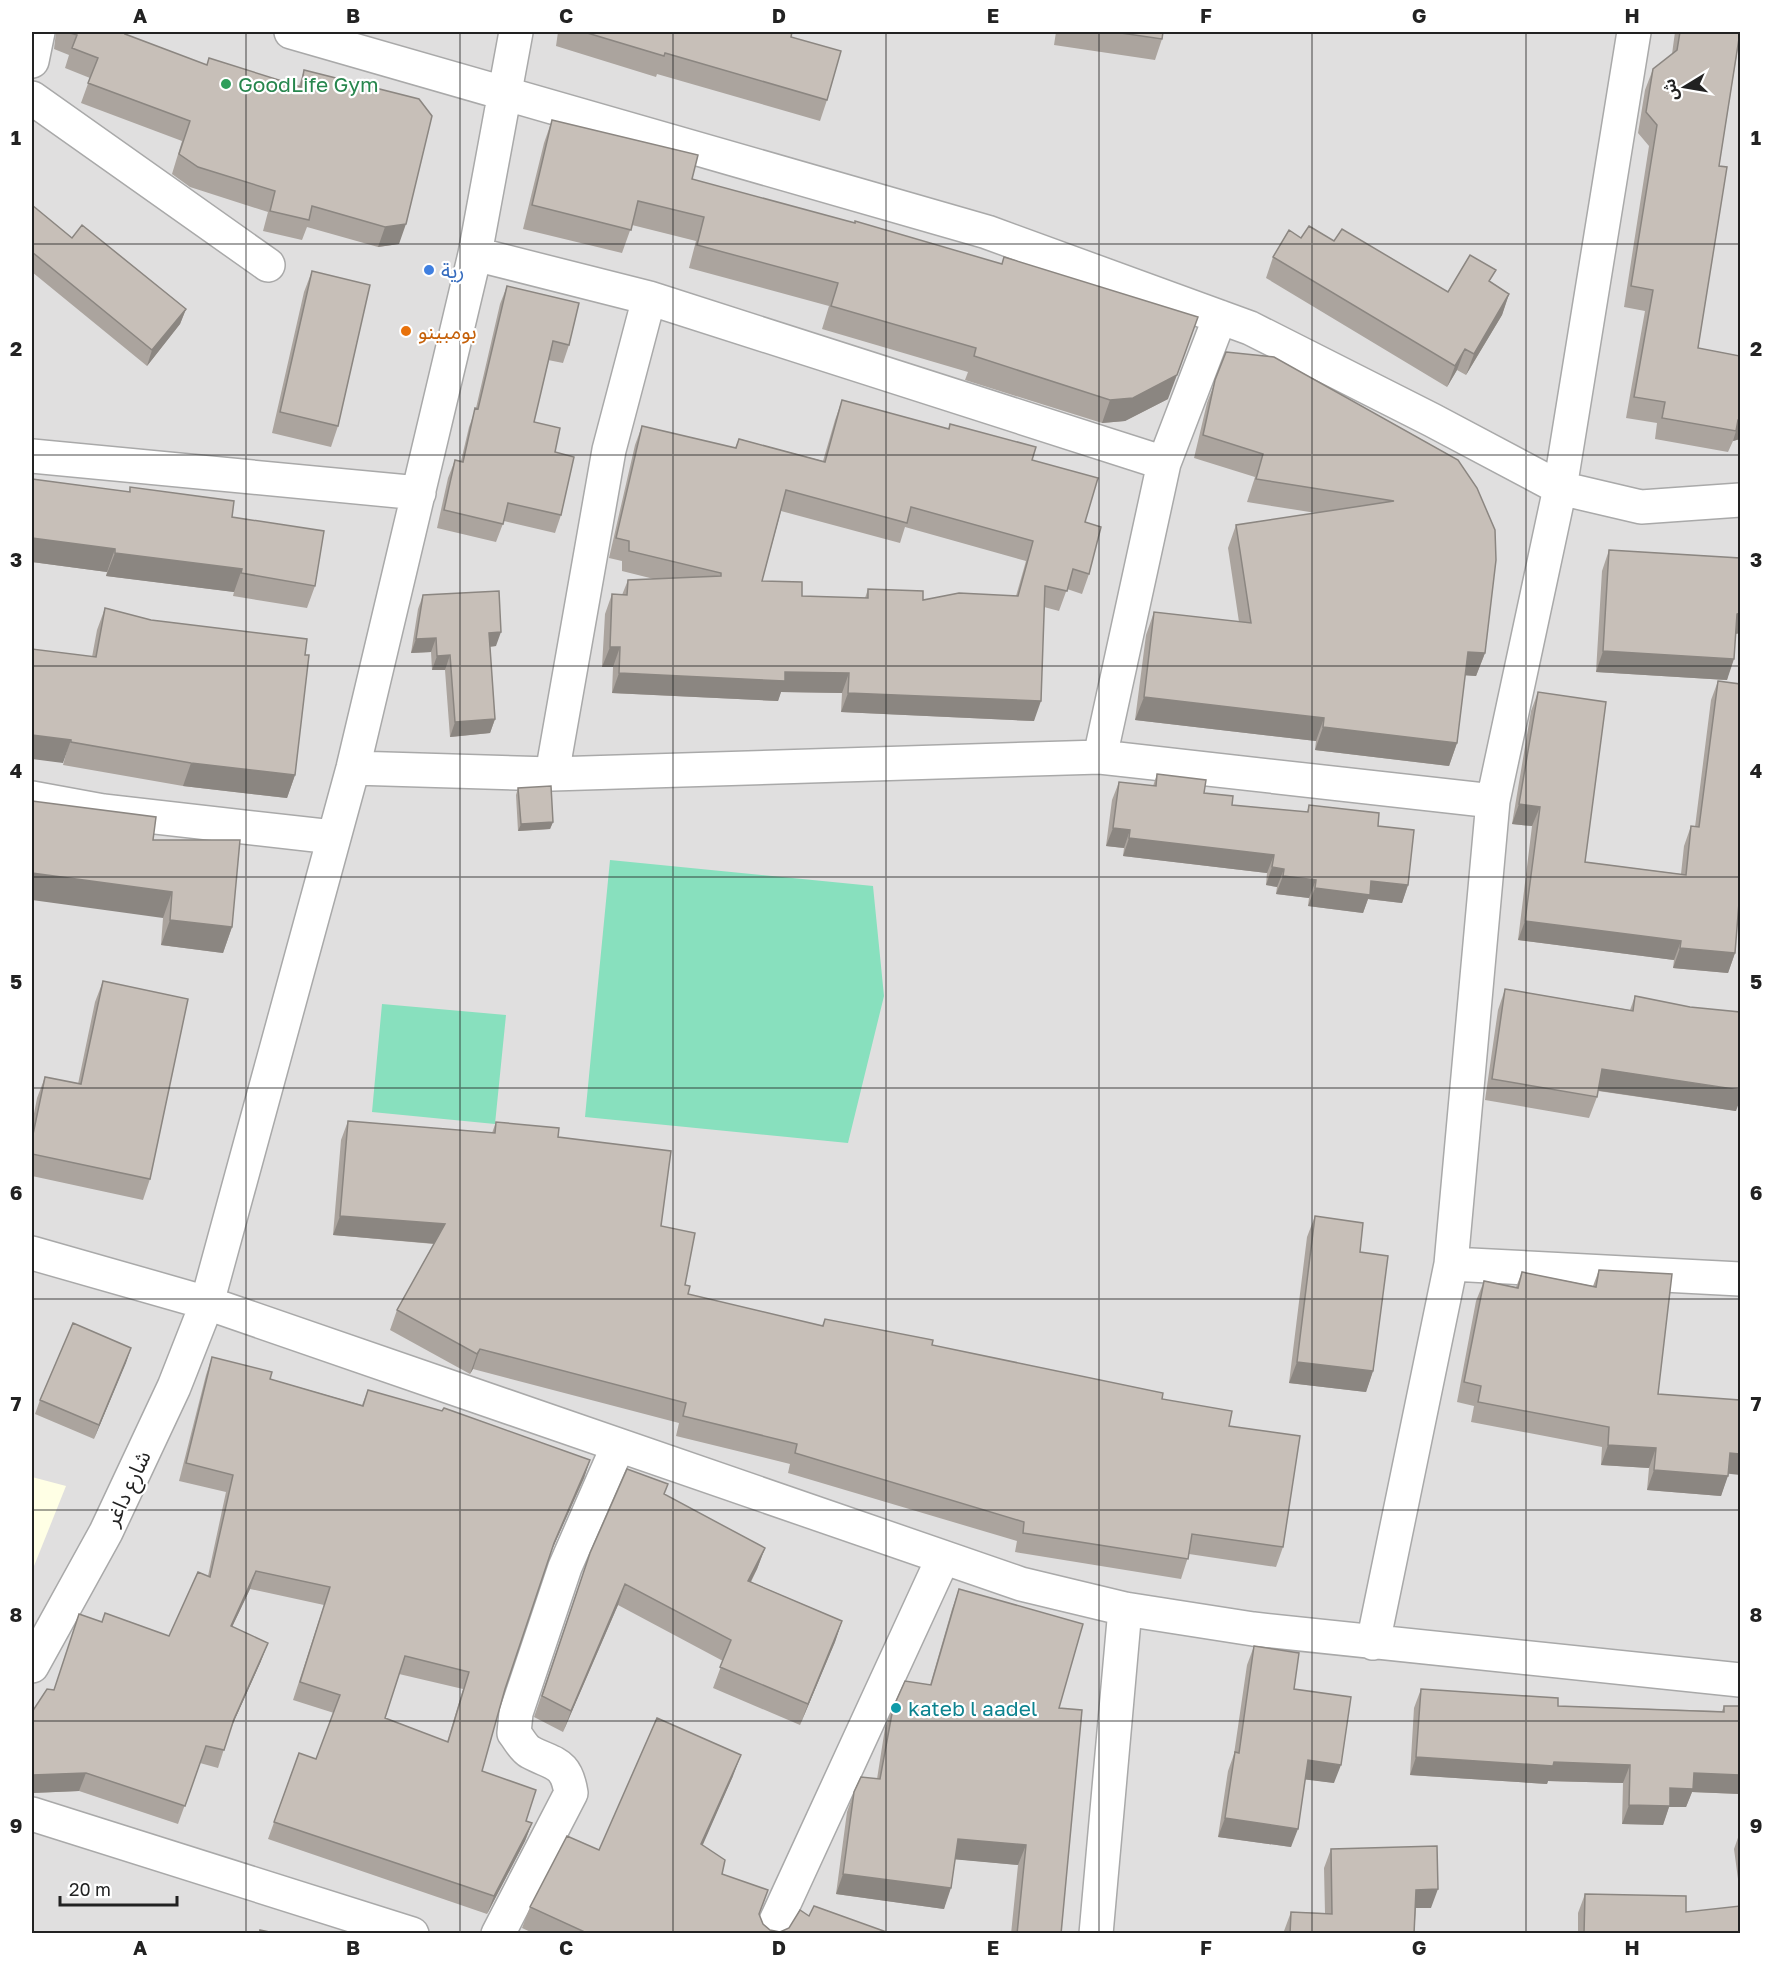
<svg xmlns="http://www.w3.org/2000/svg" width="1772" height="1965" font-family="'Golos Text','Noto Sans Arabic',sans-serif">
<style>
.residential{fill:#e0dfdf}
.education{fill:#ffffe5}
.pitch{fill:#88e0be}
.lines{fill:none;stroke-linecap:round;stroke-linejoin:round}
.minor-casing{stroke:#a9a9a9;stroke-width:36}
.minor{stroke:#fff;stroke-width:33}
.wall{fill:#aba49e;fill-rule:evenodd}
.shaded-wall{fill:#8b8681}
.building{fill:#c7bfb8;stroke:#8b8681;stroke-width:1.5;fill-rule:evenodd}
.grid{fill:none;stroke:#222;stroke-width:1.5;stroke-opacity:0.55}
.leisure-dot{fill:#2e9e5b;stroke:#fff;stroke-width:2}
.shop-dot{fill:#3f7fe0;stroke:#fff;stroke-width:2}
.food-dot{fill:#e8710a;stroke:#fff;stroke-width:2}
.culture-dot{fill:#0f9aa8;stroke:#fff;stroke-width:2}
.labels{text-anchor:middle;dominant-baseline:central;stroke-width:4.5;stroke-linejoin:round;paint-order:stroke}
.leisure-label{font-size:21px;fill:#27864d;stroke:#fff;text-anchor:start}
.shop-label{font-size:21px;fill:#366cbe;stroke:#fff;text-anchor:start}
.food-label{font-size:21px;fill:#c56008;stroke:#fff;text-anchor:start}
.street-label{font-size:21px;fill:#222;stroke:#fff}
.culture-label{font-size:21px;fill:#0d838f;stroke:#fff;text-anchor:start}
.neatline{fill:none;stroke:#222;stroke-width:2}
.grid-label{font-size:20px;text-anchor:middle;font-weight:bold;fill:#222}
</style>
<rect width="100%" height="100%" fill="#f2efe9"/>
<!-- residential -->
<path class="residential" d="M32 32H1740V1933H32Z"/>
<!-- education -->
<path class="education" d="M32 1477 66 1486 32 1571Z"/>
<!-- pitch -->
<path class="pitch" d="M610 860 873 886 884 996 848 1143 585 1117Z
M382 1004 506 1015 495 1124 372 1112Z"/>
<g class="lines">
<!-- minor casing -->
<g class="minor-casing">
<path id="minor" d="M291 32 987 232 1250 328 1432 420 1560 488 1641 507 1740 500
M32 61 38 32
M32 98 268 265
M475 254 649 298
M32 456 419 493
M1100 757 1164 463 1220 317
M353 768 552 774 1100 757 1493 801
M552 774 609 450 649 298 1164 463
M32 798 103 811 333 837
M32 1253 207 1303 1021 1584 1125 1609 1253 1629 1740 1680
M1451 1264 1740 1279
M1373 1643 1451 1264 1493 801 1560 488 1634 32
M32 1666 106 1532 174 1387 207 1303 353 768 475 254 516 32
M32 1814 412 1934
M498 1934 571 1793C566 1761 554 1765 530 1752 523 1748 519 1739 514 1733L516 1713 565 1567 618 1446
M770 1934 943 1558
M1096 1934 1125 1609"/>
</g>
<!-- minor -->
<use href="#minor" class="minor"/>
</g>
<!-- wall -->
<path class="wall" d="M56 32H126L125 35 206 65 299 86 304 70 399 244 378 247 307 227 302 240 263 231 268 212 190 187 172 174 182 141 81 103 90 78 65 68 69 55 54 49Z
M558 32H792L791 37 827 100 820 121 657 74 656 77 556 46Z
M1056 32H1163L1162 39 1155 60 1054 45Z
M1675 32H1740V47H1738L1719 166 1698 348 1740 356V439L1733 441 1728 452 1655 439 1657 423 1626 418 1645 311 1624 307 1649 146 1638 133 1645 90 1653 69 1672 54Z
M552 120 692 179 1168 399 1125 421 1102 423 965 380 968 372 822 329 829 306 689 268 696 241 632 225 622 253 523 229 544 143Z
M32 205 72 238 186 309 180 324 147 366 32 272Z
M1301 238 1334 241 1448 292 1491 282 1509 294 1502 315 1466 375 1457 370 1447 387 1266 278 1273 257Z
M312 271 338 426 331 447 272 433 304 292Z
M507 286 569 345 563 363 548 360 534 422 555 452 561 515 555 533 504 521 496 542 437 528 448 478 455 460 461 461 469 427 476 408 500 304Z
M1226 352 1458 460 1485 653 1476 676 1465 675 1457 743 1449 766 1315 750 1316 741 1135 720 1146 635 1154 612 1239 622 1228 548 1236 525 1316 513 1247 502 1255 477 1194 458 1207 403Z
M842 400 948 429 950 424 1032 460 1085 522 1089 574 1082 594 1067 589 1059 611 1044 607 1034 721 841 712 842 693 781 692 778 701 612 693 613 667H602L605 614 612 594 622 595 628 580 654 579 622 571V561L609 558 635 445 642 426 735 448 739 439 823 461 835 420ZM781 511 900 543 905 527 1026 561 1016 596 923 600 868 589 865 598 802 596 762 581Z
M32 479 129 492 130 487 232 517 315 586 307 608 233 596 234 592 106 576 107 572 32 562Z
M1609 550 1740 558V633L1736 634 1727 680 1596 672 1602 571Z
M423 595 496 646 490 647 495 719 490 733 450 737 445 670H432L431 652 411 653 418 609Z
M105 608 151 620 305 655 295 775 287 798 183 786 63 765 92 657 97 630Z
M1718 681 1735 953 1728 973 1673 968 1674 960 1518 940 1532 826 1512 824 1531 711 1538 692 1585 862 1681 874 1684 846 1691 826 1695 827 1711 700Z
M1157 774 1232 805 1307 812 1309 805 1378 826 1408 885 1402 903 1368 899 1363 913 1308 906 1309 898 1276 894 1277 887 1266 885 1267 873 1123 856 1124 848 1106 846 1112 800 1119 782 1153 786Z
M518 788 553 822 550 829 518 831 516 795Z
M153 840 232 927 223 953 161 945 163 918Z
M103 981 150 1179 143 1200 32 1176V1124L37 1098 45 1077 78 1084 95 1002Z
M1505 989 1630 1010 1635 996 1736 1111 1598 1091 1597 1097 1589 1118 1485 1100 1498 1010Z
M348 1121 492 1133 496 1122 558 1137 661 1226 688 1294 822 1326 825 1319 932 1345 1162 1399 1229 1426 1283 1547 1276 1567 1189 1554 1181 1579 1015 1552 1017 1541 788 1473 790 1464 676 1436 679 1423 473 1369 470 1374 390 1330 397 1310 434 1244 333 1235 341 1140Z
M1315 1216 1360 1252 1373 1371 1366 1392 1289 1383 1307 1237Z
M1599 1270 1658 1394 1728 1474 1721 1496 1647 1490 1649 1468 1601 1465 1602 1447 1471 1422 1474 1406 1457 1402 1476 1301 1484 1281 1516 1287 1522 1272 1593 1286Z
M131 1348 94 1439 35 1414 40 1400Z
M212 1357 270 1379 362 1405 368 1390 590 1460 584 1478 549 1556 505 1689 482 1771 526 1821 532 1823 525 1841 487 1914 268 1839 299 1753 316 1759 334 1713 293 1700 324 1605 250 1589 232 1627 261 1661 230 1730 218 1768 200 1763 178 1824 79 1791 32 1793V1712L54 1690 79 1614 102 1622 169 1636 208 1576 226 1492 179 1481 206 1375ZM399 1674 463 1689 447 1742 385 1718Z
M664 1495 765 1548 757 1569 751 1582 842 1621 835 1642 800 1725 713 1688 723 1661 618 1605 563 1732 534 1717 590 1553Z
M959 1589 1059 1708 1061 1934H1011L1018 1865 955 1859 944 1909 836 1894 847 1812 854 1792 877 1779 885 1728 893 1708 930 1685 952 1609Z
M1254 1646 1294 1689 1334 1783 1305 1779 1291 1847 1218 1837 1228 1771 1234 1754 1247 1665Z
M1421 1689 1558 1706 1722 1711 1724 1706H1740V1794L1692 1792 1686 1807H1669L1663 1825 1622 1824 1623 1783 1548 1781 1547 1784 1410 1775 1414 1708Z
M733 1776 702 1845 722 1874 759 1914 763 1924 770 1930 780 1932 789 1928 809 1916 892 1934H535L522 1928 530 1907 599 1850Z
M1740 1832V1894L1734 1849Z
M1331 1849 1431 1908H1416L1414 1934H1284V1931L1291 1912 1325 1913 1324 1868Z
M1585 1894 1686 1912 1740 1934H1578V1913Z"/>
<!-- shaded-wall -->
<path class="shaded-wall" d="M406 224 399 244 378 247 385 227Z
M1509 294 1502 315 1466 375 1474 354Z
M186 309 180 324 147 366 152 350Z
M1465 349 1457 370 1447 387 1455 366Z
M1177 375 1168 399 1125 421 1102 423 1110 400Z
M1738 420H1740V439L1733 441 1736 431Z
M32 538 115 549 107 572 32 562Z
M115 553 242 569 234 592 106 576Z
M1740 613V633L1729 635 1737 614Z
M501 632 496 646 484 647 489 633Z
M436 638 431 652 411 653 416 639Z
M610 647H620L613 667H602Z
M1603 651 1734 659 1727 680 1596 672Z
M1468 652 1485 653 1476 676 1460 675Z
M450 655 445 670H432L437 656Z
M785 672 849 673 842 693 781 692 778 701 612 693 619 673Z
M848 693 1041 701 1034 721 841 712Z
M1144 697 1324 718 1316 741 1135 720Z
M495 719 490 733 450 737 455 722Z
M1323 727 1457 743 1449 766 1315 750Z
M32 735 71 740 63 763 32 759Z
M191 763 295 775 287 798 183 786Z
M1519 804 1540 807 1532 826 1512 824Z
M553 822 550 829 518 831 521 824Z
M1113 828 1130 830 1124 848 1106 846Z
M1129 838 1274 855 1267 873 1123 856Z
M1272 867 1284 869 1277 887 1266 885Z
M32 873 172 892 163 918 32 900Z
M1283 876 1316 880 1309 898 1276 894Z
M1371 881 1408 885 1402 903 1368 899 1363 913 1308 906 1315 888Z
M170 920 232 927 223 953 161 945Z
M1525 921 1681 941 1674 960 1518 940Z
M1680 948 1735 953 1728 973 1673 968Z
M1602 1069 1740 1090V1100L1736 1111 1594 1090Z
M340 1216 445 1224 438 1244 333 1235Z
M131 1348 126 1363 94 1439 99 1425Z
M480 1349 473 1369 470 1374 477 1354Z
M1297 1362 1373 1371 1366 1392 1289 1383Z
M1608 1445 1656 1448 1649 1468 1601 1465Z
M1730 1453 1740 1454V1475L1722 1473Z
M590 1460 584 1478 547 1561 554 1543Z
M1654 1470 1728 1476 1721 1496 1647 1490Z
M765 1548 757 1569 740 1602 748 1581Z
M256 1571 250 1589 224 1644 231 1626Z
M625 1584 618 1605 563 1732 571 1711Z
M842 1621 835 1642 800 1725 808 1704Z
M268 1643 261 1661 227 1737 234 1719Z
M741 1755 733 1776 694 1865 701 1844Z
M1416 1757 1630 1765 1623 1783 1548 1781 1547 1784 1410 1775Z
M1308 1760 1341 1765 1334 1783 1301 1779Z
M86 1773 79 1791 32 1793V1775Z
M1694 1773 1740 1775V1794L1692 1792 1686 1807H1669L1663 1825 1622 1824 1629 1805 1670 1788Z
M1225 1818 1298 1829 1291 1847 1218 1837Z
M532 1823 525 1841 487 1914 494 1896Z
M958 1839 1026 1845 1018 1865 951 1859Z
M843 1874 951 1888 944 1909 836 1894Z
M1438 1889 1431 1908H1409L1416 1890Z"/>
<!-- building -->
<path class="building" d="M67 32H126L125 34 207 65 209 58 301 87 304 70 419 99 432 116 406 224 385 227 312 206 309 220 270 211 275 191 198 167 179 154 190 121 88 83 98 58 72 48 77 35Z
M584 32H792L791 37 841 51 827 100 665 53 664 56Z
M1114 32H1163L1162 39Z
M1680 32H1740L1719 166 1727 167 1698 348 1740 356V420H1738L1736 431 1662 418 1665 402 1634 397 1653 290 1631 286 1657 125 1646 112 1653 69 1677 50Z
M552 120 698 155 692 179 855 223V221L1002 264 1004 257 1198 317 1177 375 1133 398 1110 400 974 356 976 348 831 306 838 283 697 245 704 217 638 201 631 230 532 205Z
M32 205 72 238 82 225 186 309 152 350 32 252Z
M1309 226 1334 241 1342 229 1448 292 1470 255 1496 270 1489 281 1509 294 1474 354 1465 349 1455 366 1273 257 1289 230 1301 238Z
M312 271 370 285 338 426 280 412Z
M507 286 579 303 569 345 553 341 534 422 560 428 555 452 574 457 561 515 508 503 503 524 444 510 455 460 463 462 475 408 478 409Z
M1226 352 1274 357 1458 460 1477 488 1495 530 1496 560 1485 653 1468 652 1457 743 1323 727 1324 718 1144 697 1154 612 1251 623 1236 525 1394 501 1256 479 1263 454 1203 435 1215 380Z
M842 400 949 429 950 424 1036 447 1032 460 1098 478 1085 522 1101 527 1089 574 1073 569 1067 591 1045 586 1041 701 848 693 849 673 785 672V681L619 673 620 647H610L612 594 627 595 628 580 721 576V573L629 551V541L616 538 642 426 736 448 739 439 825 462ZM786 490 907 523 911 507 1033 541 1018 596 959 593 923 600V591L868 589V598L802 596V582L762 581Z
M32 479 130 492V487L234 501 232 517 324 531 315 586 241 573 242 569 115 553V549L32 538Z
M1609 550 1740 558V613L1737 614 1734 659 1603 651Z
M499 591 501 632 489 633 495 719 455 722 450 655 437 656 436 638 416 639 423 595Z
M105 608 151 620 307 639 305 655H309L295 775 191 763 71 742V740L32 735V649L96 657Z
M1718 681 1740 684V890L1735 953 1680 948 1681 941 1525 921 1540 807 1519 804 1538 692 1606 702 1585 862 1686 875 1691 826 1699 827Z
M1157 774 1206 780 1204 793 1233 796 1232 805 1308 812 1309 805 1379 813 1378 826 1414 830 1408 885 1371 881 1370 895 1315 888 1316 880 1283 876 1284 869 1272 867 1274 855 1129 838 1130 830 1113 828 1119 782 1156 786Z
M551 786 553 822 521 824 518 788Z
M32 801 156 817 153 840H240L232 927 170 920 172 892 32 873Z
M103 981 188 999 150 1179 32 1154V1139L45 1077 81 1084Z
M1505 989 1633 1011 1635 996 1690 1007 1740 1012V1090L1602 1069 1597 1097 1492 1079Z
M348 1121 495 1133 496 1122 559 1128 558 1137 671 1151 661 1226 695 1233 685 1285 690 1286 688 1294 823 1326 825 1319 933 1340 932 1345 1163 1393 1162 1399 1232 1411 1229 1426 1300 1436 1283 1547 1192 1534 1188 1559 1023 1533 1024 1522 795 1453 797 1444 683 1416 686 1403 480 1349 477 1354 397 1310 445 1224 340 1216Z
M1315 1216 1363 1223 1360 1252 1388 1256 1373 1371 1297 1362Z
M1599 1270 1672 1274 1658 1394 1740 1400V1454L1730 1453 1728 1476 1654 1470 1656 1448 1608 1445 1609 1427 1478 1402 1481 1386 1464 1382 1484 1281 1518 1288 1522 1272 1596 1287Z
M73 1323 131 1348 99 1425 40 1400Z
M212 1357 272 1372 270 1379 363 1406 368 1390 442 1411 444 1408 590 1460 554 1543 505 1689 482 1771 536 1790 526 1821 532 1823 494 1896 274 1822 299 1753 316 1759 340 1695 300 1682 330 1587 256 1571 231 1626 268 1643 234 1719 224 1750 206 1746 185 1806 86 1773 32 1775V1712L47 1689 54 1690 79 1614 102 1622 105 1613 169 1636 198 1572 210 1577 233 1475 186 1463ZM405 1656 469 1672 448 1742 385 1718Z
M627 1469 668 1484 664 1494 765 1548 748 1581 842 1621 808 1704 720 1667 731 1640 625 1584 571 1711 542 1696 590 1553Z
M959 1589 1083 1624 1059 1708 1082 1710 1061 1934H1017L1026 1845 958 1839 951 1888 843 1874 854 1792 861 1777 880 1779 893 1708 905 1681 931 1685Z
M1254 1646 1299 1653 1294 1689 1351 1697 1341 1765 1308 1760 1298 1829 1225 1818 1235 1752 1239 1753Z
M1421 1689 1558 1698V1706L1724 1712V1706H1740V1775L1694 1773 1693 1789 1670 1788V1806L1629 1805 1630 1765 1554 1762 1553 1766 1416 1757Z
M657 1718 741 1755 701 1844 725 1860 722 1874 768 1890 759 1914 763 1924 770 1930 780 1932 789 1928 800 1910 809 1916 814 1906 892 1934H589L530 1907 567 1836 599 1850Z
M1437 1846 1438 1889 1416 1890 1414 1934H1290L1291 1912 1332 1914 1331 1849Z
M1585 1894 1686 1896V1912L1740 1906V1934H1584Z
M260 1930 279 1934H259Z"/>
<!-- grid -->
<path class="grid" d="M246 32V1934M460 32V1934M673 32V1934M886 32V1934M1099 32V1934M1312 32V1934M1526 32V1934M32 244H1740M32 455H1740M32 666H1740M32 877H1740M32 1088H1740M32 1299H1740M32 1510H1740M32 1721H1740"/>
<!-- markers -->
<circle class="leisure-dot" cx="226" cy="84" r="6"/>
<circle class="shop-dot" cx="429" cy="270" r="6"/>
<circle class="food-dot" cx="406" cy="331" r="6"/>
<circle class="culture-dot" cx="896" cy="1708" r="6"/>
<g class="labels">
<!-- leisure labels -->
<g class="leisure-label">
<text x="238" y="84">GoodLife Gym</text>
</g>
<!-- shop labels -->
<g class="shop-label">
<text x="441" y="270">رية</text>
</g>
<!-- food labels -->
<g class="food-label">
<text x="418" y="331">بومبينو</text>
</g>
<!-- street labels -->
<g class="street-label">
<text transform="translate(127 1488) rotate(-65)">شارع داغر</text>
</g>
<!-- culture labels -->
<g class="culture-label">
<text x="908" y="1708">kateb l aadel</text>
</g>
</g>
<!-- border -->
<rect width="1772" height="1965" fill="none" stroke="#ffffff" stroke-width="66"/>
<!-- north arrow -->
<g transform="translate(1685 87) rotate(259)" stroke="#ffffff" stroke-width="4.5" paint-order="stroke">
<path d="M0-4.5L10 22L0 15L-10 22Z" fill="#222222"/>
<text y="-9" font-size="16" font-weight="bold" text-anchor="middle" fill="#222222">ش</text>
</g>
<!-- scale -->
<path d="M60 1896v9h117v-9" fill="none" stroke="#222222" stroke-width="3"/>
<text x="69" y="1896" font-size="18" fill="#222222" stroke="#ffffff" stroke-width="4.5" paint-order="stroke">20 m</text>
<rect x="33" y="33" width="1706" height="1899" class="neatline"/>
<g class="grid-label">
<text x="140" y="23">A</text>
<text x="353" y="23">B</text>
<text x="566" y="23">C</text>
<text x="779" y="23">D</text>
<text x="993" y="23">E</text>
<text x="1206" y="23">F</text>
<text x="1419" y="23">G</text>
<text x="1632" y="23">H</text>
<text x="16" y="145">1</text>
<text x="1756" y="145">1</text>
<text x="16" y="356">2</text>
<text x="1756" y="356">2</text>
<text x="16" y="567">3</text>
<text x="1756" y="567">3</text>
<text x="16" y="778">4</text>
<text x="1756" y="778">4</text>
<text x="16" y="989">5</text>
<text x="1756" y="989">5</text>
<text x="16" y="1200">6</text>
<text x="1756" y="1200">6</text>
<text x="16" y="1411">7</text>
<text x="1756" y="1411">7</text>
<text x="16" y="1622">8</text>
<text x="1756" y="1622">8</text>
<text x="16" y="1833">9</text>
<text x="1756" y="1833">9</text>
<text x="140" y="1955">A</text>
<text x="353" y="1955">B</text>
<text x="566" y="1955">C</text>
<text x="779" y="1955">D</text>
<text x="993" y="1955">E</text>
<text x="1206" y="1955">F</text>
<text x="1419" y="1955">G</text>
<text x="1632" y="1955">H</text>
</g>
</svg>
